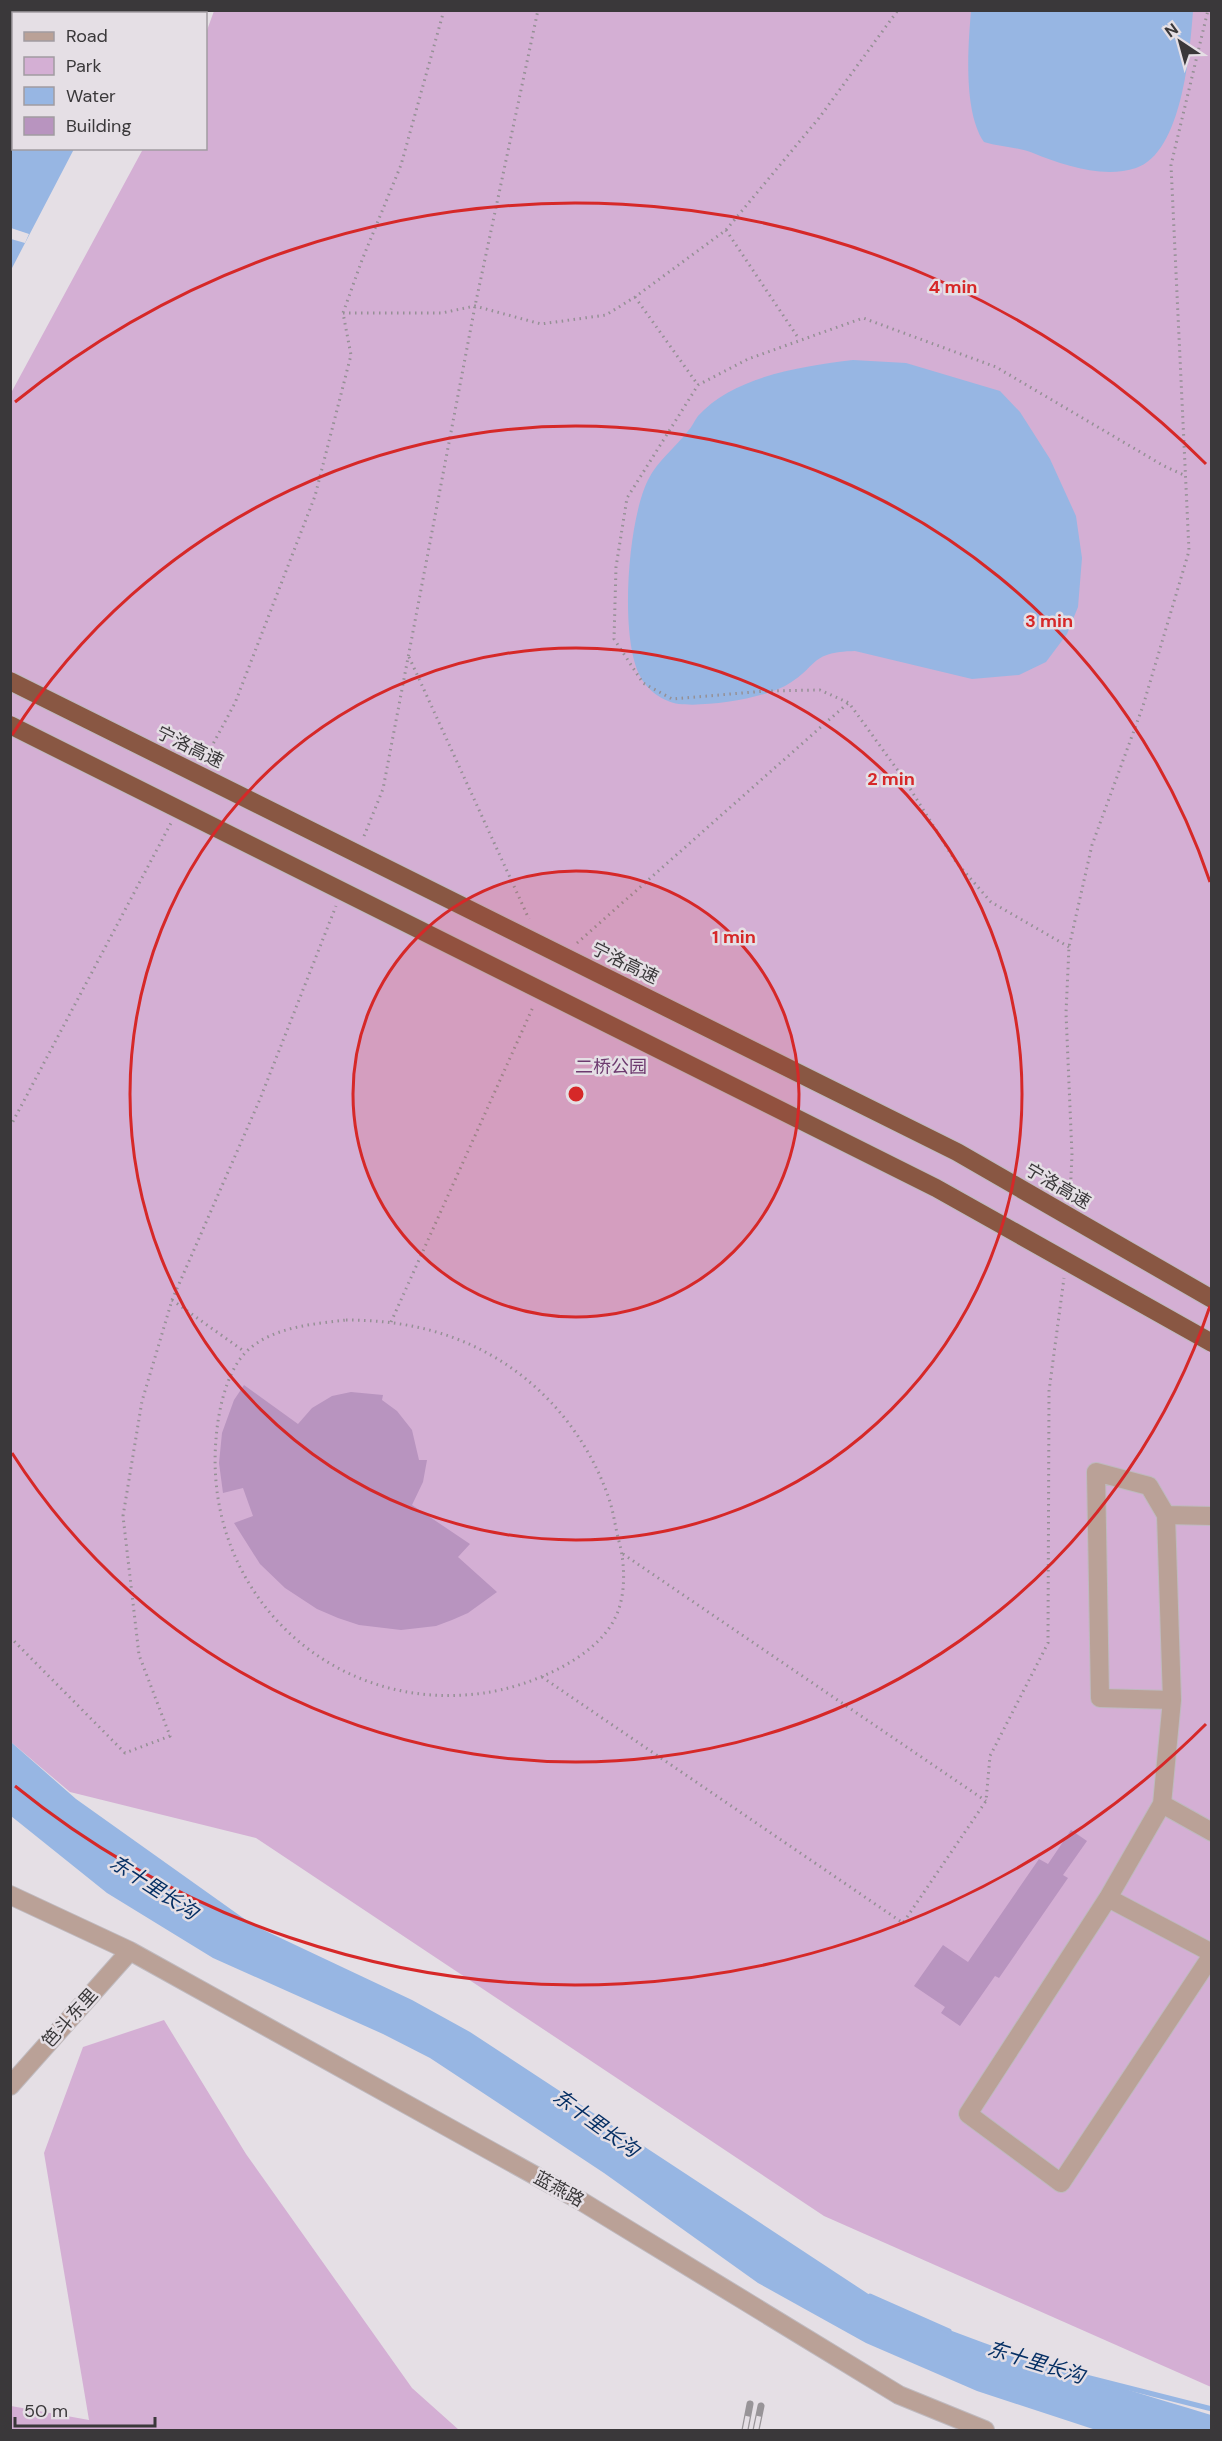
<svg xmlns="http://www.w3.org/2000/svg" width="1222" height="2441" font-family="'DM Sans','Noto Sans SC',sans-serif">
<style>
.green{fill:#d4afd4}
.water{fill:#97b6e3}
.pier{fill:#e5dfe5}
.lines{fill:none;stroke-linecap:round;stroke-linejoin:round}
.stream{stroke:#97b6e3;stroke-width:5}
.building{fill:#b894bf}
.minor-casing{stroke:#bfbabf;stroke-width:20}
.path{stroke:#959095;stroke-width:3;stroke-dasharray:1.5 4.5;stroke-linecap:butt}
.minor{stroke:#baa197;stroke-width:18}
.rail-casing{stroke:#989498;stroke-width:7}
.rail{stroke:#e5dfe5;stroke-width:4.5;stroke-dasharray:14;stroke-linecap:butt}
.highway-bridge-casing{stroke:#bfbabf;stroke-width:20;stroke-linecap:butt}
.highway-bridge{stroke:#895743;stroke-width:18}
.ring{fill:none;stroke:#d62828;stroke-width:3}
.labels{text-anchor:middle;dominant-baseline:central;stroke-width:5;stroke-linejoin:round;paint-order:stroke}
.street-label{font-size:18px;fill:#3a383a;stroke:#e5dfe5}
.park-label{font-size:18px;fill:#6d3a6f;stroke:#e5dfe5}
.water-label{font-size:20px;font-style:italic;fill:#052f64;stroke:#e5dfe5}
.centre{fill:#d62828;stroke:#e5dfe5;stroke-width:3}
.ring-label{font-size:18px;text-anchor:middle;font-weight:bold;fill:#d62828;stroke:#e5dfe5;stroke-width:5;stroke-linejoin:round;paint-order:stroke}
</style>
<rect width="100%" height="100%" fill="#e5dfe5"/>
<!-- green -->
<path class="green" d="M214 11H1211V2387L824 2216 256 1838 70 1792 11 1742V393L143 149 206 148V33Z
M164 2020 246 2154 412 2388 459 2430H11V2406L89 2420 44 2153 83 2047Z"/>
<!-- water -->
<path class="water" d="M11 11H145L143 14H14V148L74 149 11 270Z
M971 11H1193C1190 51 1182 153 1136 168 1103 179 1063 165 1033 153 1019 147 1000 147 984 142 963 111 968 47 971 11Z
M853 360 906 363 1000 391 1020 412 1050 459 1076 516 1082 558 1078 607 1067 634 1046 662 1019 675 972 679 855 651C808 652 819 667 785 686 760 699 707 707 679 704 663 702 646 689 640 676 619 636 628 520 648 480 658 460 675 448 688 431 692 427 694 421 698 416 734 376 803 366 853 360Z
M11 1742 76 1799 253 1925 412 2000 470 2032 879 2301C987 2349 1099 2381 1211 2415V2430H1096L977 2391 866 2343 758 2283 604 2173 430 2058 383 2034 213 1958 107 1893 11 1816Z"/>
<!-- pier -->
<path class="pier" d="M11 10 26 11 25 13 14 14 13 50 11 59Z
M11 228 29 234 25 243 11 239Z"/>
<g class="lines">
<!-- stream -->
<path class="stream" d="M870 2296 949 2331
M1074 2374 1212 2409"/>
</g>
<!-- building -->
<path class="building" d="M244 1385 298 1424 312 1408 332 1396 351 1392 383 1395 382 1400 397 1411 412 1430 419 1460H427L423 1482 412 1505 470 1544 458 1557 497 1592 468 1613 452 1620 436 1626 401 1630 359 1625 338 1618 317 1609 285 1588 260 1564 234 1523 253 1516 243 1488 223 1493 219 1463 222 1433 234 1400Z
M1071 1830 1087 1841 1063 1875 1068 1878 999 1978 995 1976 960 2026 941 2013 945 2007 914 1986 943 1945 968 1962 1039 1859 1048 1864Z"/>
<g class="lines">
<!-- minor casing -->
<g class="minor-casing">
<path id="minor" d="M1166 1515 1172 1700 1162 1804 1108 1898 968 2114 1061 2183 1212 1955
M1172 1700 1100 1698 1096 1472 1149 1486 1166 1515 1212 1516
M1162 1804 1212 1832
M10 1895 130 1951 581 2201 899 2395 985 2430
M1108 1898 1212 1953
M10 2086 130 1951"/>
</g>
<!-- path -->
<path class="path" d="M726 230 799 339
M635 297 698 385
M343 313H442L475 306 541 324 606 315 635 297 726 230 819 118 898 10
M409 657 529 919
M205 759 235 703 315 496 351 355 343 313 362 260 401 165 444 10
M364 836 383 789 475 306 538 10
M577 943 848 703
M1069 947 991 902 956 862 904 779 849 703 820 690 766 691 672 699 643 683 614 639 616 567 627 498 698 385 748 359 863 318 996 367 1164 466 1186 476
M10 1127 171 823
M1070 1197 1072 1155 1066 1013 1069 947 1092 845 1143 706 1189 551 1171 165 1208 10
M172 1300 245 1352
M346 1320C399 1320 449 1330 496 1358 548 1389 588 1439 608 1496 614 1512 615 1528 620 1545 625 1566 626 1597 615 1618 595 1660 527 1687 484 1693 331 1715 203 1592 216 1439 218 1412 226 1372 246 1352 271 1327 313 1324 346 1320Z
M391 1322 533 1007
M623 1554 986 1801
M10 1637 125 1753 170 1736 139 1655 123 1516 142 1401 172 1300 260 1099 336 906
M542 1677 903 1923 986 1801 990 1756 1048 1643 1049 1391 1064 1278"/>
<!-- minor -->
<use href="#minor" class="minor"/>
<!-- rail casing -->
<g class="rail-casing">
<path id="rail" d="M745 2430 750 2404
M756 2430 761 2406"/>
</g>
<!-- rail -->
<use href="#rail" class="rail"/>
<!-- highway-bridge casing -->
<g class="highway-bridge-casing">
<path id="highway-bridge" d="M10 681 957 1152 1212 1299
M10 725 936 1188 1212 1343"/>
</g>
<!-- highway-bridge -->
<use href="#highway-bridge" class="highway-bridge"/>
</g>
<!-- distance rings -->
<circle cx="576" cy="1094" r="223" fill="#d62828" fill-opacity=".12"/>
<g class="ring">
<circle cx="576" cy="1094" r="223"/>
<circle cx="576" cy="1094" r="446"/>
<path d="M1210 1306A669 669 0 0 1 12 1453M12 735A669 669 0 0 1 1210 882"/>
<path d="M1206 1724A891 891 0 0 1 15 1786M15 402A891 891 0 0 1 1206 464"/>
</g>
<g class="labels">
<!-- street labels -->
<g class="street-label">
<text transform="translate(190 747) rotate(26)">宁洛高速</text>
<text transform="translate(625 963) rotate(26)">宁洛高速</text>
<text transform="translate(1058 1186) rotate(30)">宁洛高速</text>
<text transform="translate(70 2018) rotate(-48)">笆斗东里</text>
<text transform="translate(559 2189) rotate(29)">蓝燕路</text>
</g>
<!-- park labels -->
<g class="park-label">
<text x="611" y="1067">二桥公园</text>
</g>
<!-- water labels -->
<g class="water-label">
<text transform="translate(154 1887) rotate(33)">东十里长沟</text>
<text transform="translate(596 2123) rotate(36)">东十里长沟</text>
<text transform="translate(1036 2362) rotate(17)">东十里长沟</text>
</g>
</g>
<circle cx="576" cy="1094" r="9" class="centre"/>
<g class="ring-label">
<text x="953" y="293">4 min</text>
<text x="1049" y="627">3 min</text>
<text x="891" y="785">2 min</text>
<text x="734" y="943">1 min</text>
</g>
<!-- border -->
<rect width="1222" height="2441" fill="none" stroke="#3a383a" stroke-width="24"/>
<!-- legend -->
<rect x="12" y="12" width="195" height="138" fill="#e5dfe5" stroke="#a19ca1" stroke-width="1.5"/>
<rect x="24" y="32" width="30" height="9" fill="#baa197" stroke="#a19ca1" stroke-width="1.5"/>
<text x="66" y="42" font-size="18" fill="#3a383a">Road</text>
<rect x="24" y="57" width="30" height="18" fill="#d4afd4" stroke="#a19ca1" stroke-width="1.5"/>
<text x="66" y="72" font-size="18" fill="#3a383a">Park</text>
<rect x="24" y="87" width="30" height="18" fill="#97b6e3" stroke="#a19ca1" stroke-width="1.5"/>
<text x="66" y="102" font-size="18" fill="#3a383a">Water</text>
<rect x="24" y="117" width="30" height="18" fill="#b894bf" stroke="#a19ca1" stroke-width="1.5"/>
<text x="66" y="132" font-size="18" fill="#3a383a">Building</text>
<!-- north arrow -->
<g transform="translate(1180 42) rotate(324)" stroke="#e5dfe5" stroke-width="4.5" paint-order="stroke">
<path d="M0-4.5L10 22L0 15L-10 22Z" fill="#3a383a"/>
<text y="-9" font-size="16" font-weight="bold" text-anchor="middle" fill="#3a383a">N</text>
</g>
<!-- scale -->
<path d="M15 2417v9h140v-9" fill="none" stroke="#3a383a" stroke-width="3"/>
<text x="24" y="2417" font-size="18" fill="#3a383a" stroke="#e5dfe5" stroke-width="4.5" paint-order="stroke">50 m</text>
</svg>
